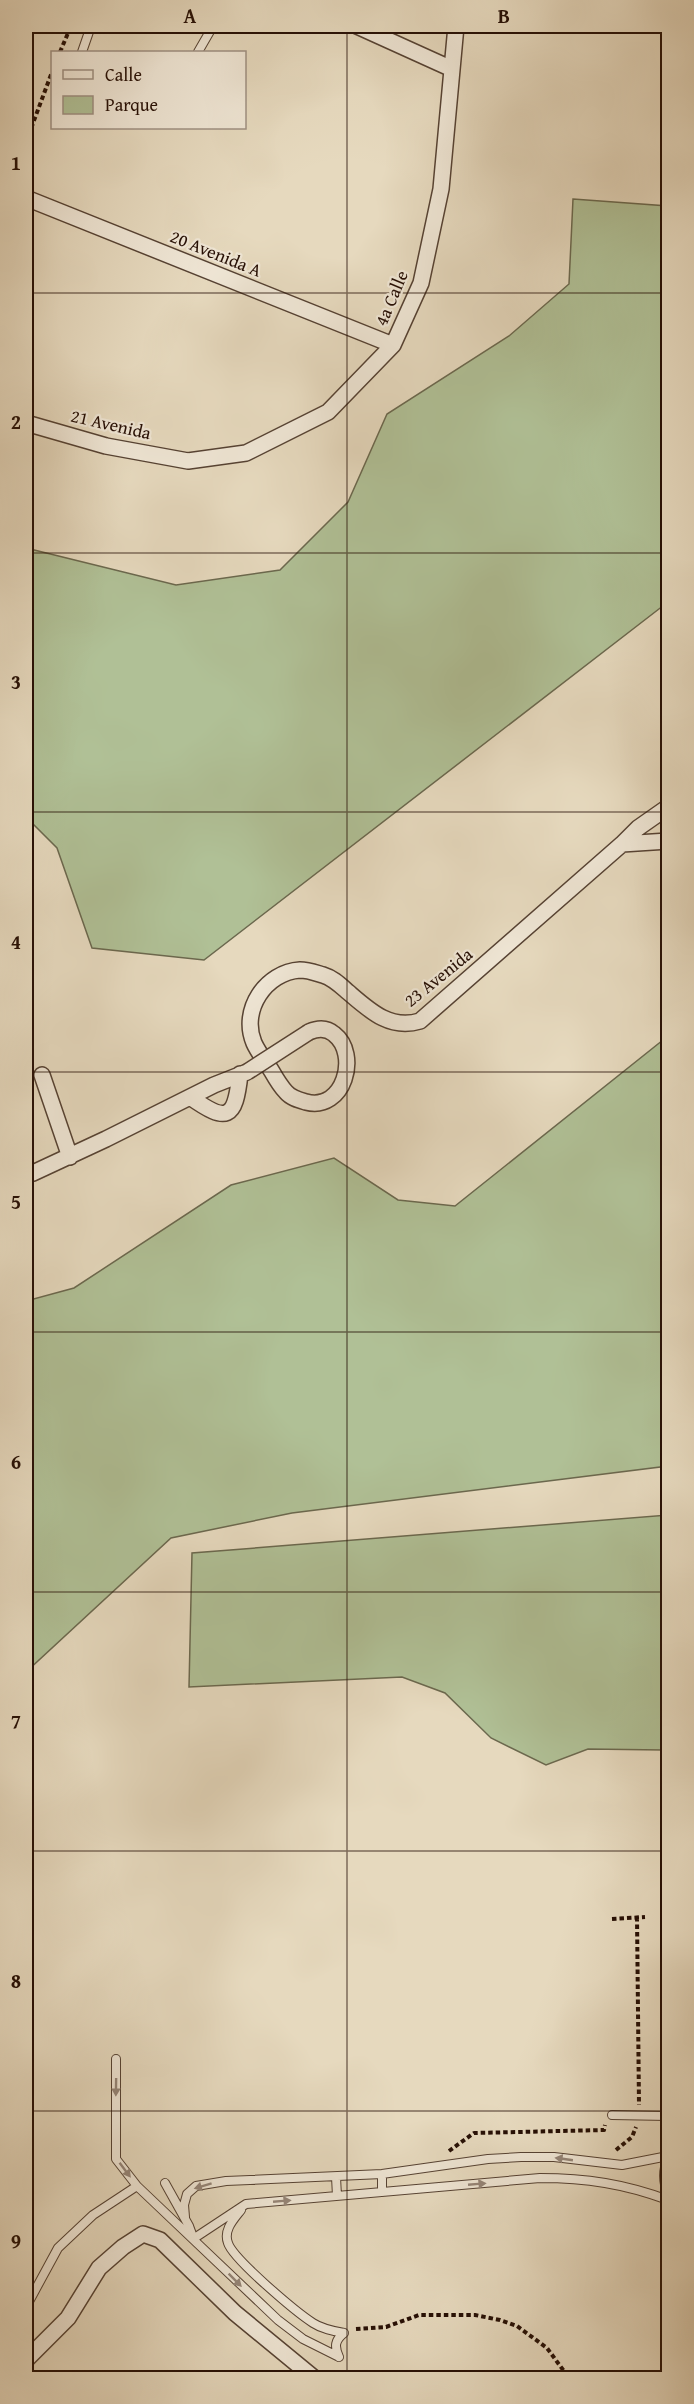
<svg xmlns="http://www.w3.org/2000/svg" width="694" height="2404" font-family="'Gentium Book Plus',serif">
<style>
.green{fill:#b0c096;stroke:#6b684e;stroke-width:1.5}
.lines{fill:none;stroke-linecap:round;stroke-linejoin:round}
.service-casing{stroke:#564233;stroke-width:10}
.minor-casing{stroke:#564233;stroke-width:18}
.path{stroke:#260f05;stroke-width:4;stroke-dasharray:4.5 3;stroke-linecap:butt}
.service{stroke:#efe6d5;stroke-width:8}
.minor{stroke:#efe6d5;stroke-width:15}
.minor-bridge-casing{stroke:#564233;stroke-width:18;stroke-linecap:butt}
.minor-bridge{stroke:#efe6d5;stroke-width:15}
.oneway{fill:#958577}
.grid{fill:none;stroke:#260f05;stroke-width:1.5;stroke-opacity:0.55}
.labels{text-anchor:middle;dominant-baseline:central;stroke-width:4.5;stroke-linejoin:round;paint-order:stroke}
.street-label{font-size:18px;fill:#260f05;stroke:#efe6d5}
.neatline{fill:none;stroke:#260f05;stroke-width:2}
.grid-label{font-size:20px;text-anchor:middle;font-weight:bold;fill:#260f05}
</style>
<rect width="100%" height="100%" fill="#e6d9be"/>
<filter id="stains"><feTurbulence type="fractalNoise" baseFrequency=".00333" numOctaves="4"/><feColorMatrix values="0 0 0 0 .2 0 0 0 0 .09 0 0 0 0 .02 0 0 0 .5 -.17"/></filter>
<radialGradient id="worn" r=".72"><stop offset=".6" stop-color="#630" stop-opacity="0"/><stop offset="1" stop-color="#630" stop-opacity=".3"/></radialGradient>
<!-- green -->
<path class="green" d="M573 199 668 206V602L204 960 92 948 57 848 26 817V548L176 585 280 570 348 502 387 414 509 336 569 284Z
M668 1036V1466L292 1513 171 1538 26 1672V1301L74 1288 231 1185 334 1158 398 1200 455 1206Z
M668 1515V1729L663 1750 588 1749 546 1765 491 1738 445 1693 402 1677 189 1687 192 1553Z"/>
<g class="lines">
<!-- service casing -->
<g class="service-casing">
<path id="service" d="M82 52 91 26
M198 52 213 26
M116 2059V2159L137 2186 278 2320 303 2339 339 2357
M612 2115 668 2116
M668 2159C662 2171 663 2182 668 2195
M382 2174V2192
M336 2177 337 2196
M165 2183 189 2226 193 2237
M241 2210C234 2219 223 2230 228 2243 233 2259 296 2312 313 2323 322 2329 333 2331 344 2333
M185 2217 184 2205 187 2194 196 2186 226 2181 382 2174 488 2159 521 2157H554L622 2165 668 2156
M193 2239 246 2204 540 2178C586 2178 625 2184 668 2200
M26 2307 58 2248 93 2215 137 2186
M339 2357C334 2346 335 2340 344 2333"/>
</g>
<!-- minor casing -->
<g class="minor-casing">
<path id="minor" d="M357 26 452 69
M26 198 393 345
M26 423 106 446 188 461 246 453 328 412 393 345 421 283 441 189 456 26
M622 844 638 828 668 807
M309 1032C318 1028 327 1028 334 1034 360 1054 344 1112 306 1102 299 1100 291 1098 286 1092 280 1086 275 1077 271 1070 265 1061 258 1052 254 1043 240 1010 266 972 300 970 308 970 316 973 323 975 333 978 340 985 348 992 370 1011 390 1030 420 1021L622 844 668 841
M42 1075 70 1157
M190 1097C227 1123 235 1120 240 1074
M26 1174 33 1173 106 1139 214 1085 247 1072
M26 2360 68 2318 99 2268 123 2247 143 2234 160 2240 235 2313 314 2378"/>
</g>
<!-- path -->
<path class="path" d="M60 52 71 26
M26 142 52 72
M637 1917 639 2105
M612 1919 645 1917
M616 2150 632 2137 636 2127
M449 2151 474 2133 604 2130 605 2125
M356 2329 386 2327 419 2315H475L500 2320 517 2326 547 2348 569 2378"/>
<!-- service -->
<use href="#service" class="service"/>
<!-- minor -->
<use href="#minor" class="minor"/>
<!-- minor-bridge casing -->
<g class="minor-bridge-casing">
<path id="minor-bridge" d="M247 1072 309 1032"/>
</g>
<!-- minor-bridge -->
<use href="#minor-bridge" class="minor-bridge"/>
</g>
<!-- one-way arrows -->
<defs><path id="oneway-solid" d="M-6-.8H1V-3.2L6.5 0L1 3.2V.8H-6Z" transform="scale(1.5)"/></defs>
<g class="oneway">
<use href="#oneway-solid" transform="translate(116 2087) rotate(91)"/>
<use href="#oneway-solid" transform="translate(564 2159) rotate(-172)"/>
<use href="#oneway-solid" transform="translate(125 2170) rotate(53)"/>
<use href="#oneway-solid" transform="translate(477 2184) rotate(-5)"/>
<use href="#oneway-solid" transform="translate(203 2186) rotate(163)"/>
<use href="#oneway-solid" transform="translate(282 2201) rotate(-5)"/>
<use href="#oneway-solid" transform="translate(235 2280) rotate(45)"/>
</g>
<!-- grid -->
<path class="grid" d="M347 26V2378M26 293H668M26 553H668M26 812H668M26 1072H668M26 1332H668M26 1592H668M26 1851H668M26 2111H668"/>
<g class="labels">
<!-- street labels -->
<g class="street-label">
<text transform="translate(216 253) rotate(22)">20 Avenida A</text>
<text transform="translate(391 298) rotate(-67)">4a Calle</text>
<text transform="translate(111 424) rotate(13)">21 Avenida</text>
<text transform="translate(438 977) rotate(-39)">23 Avenida</text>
</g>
</g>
<!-- margin -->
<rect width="694" height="2404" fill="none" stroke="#e6d9be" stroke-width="66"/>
<!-- legend -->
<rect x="51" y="51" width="195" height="78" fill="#efe6d5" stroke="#9f9082" stroke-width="1.5"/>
<rect x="63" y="70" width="30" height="9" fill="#efe6d5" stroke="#9f9082" stroke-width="1.5"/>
<text x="105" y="81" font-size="18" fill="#260f05">Calle</text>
<rect x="63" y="96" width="30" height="18" fill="#b0c096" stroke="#9f9082" stroke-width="1.5"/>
<text x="105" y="111" font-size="18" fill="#260f05">Parque</text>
<rect x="33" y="33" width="628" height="2338" class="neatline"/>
<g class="grid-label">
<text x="190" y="23">A</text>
<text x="504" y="23">B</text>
<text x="16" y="170">1</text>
<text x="16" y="429">2</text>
<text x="16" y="689">3</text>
<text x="16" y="949">4</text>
<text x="16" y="1209">5</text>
<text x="16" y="1469">6</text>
<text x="16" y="1728">7</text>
<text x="16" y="1988">8</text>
<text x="16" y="2248">9</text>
</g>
<rect width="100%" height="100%" filter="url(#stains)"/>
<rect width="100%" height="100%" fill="url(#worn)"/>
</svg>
